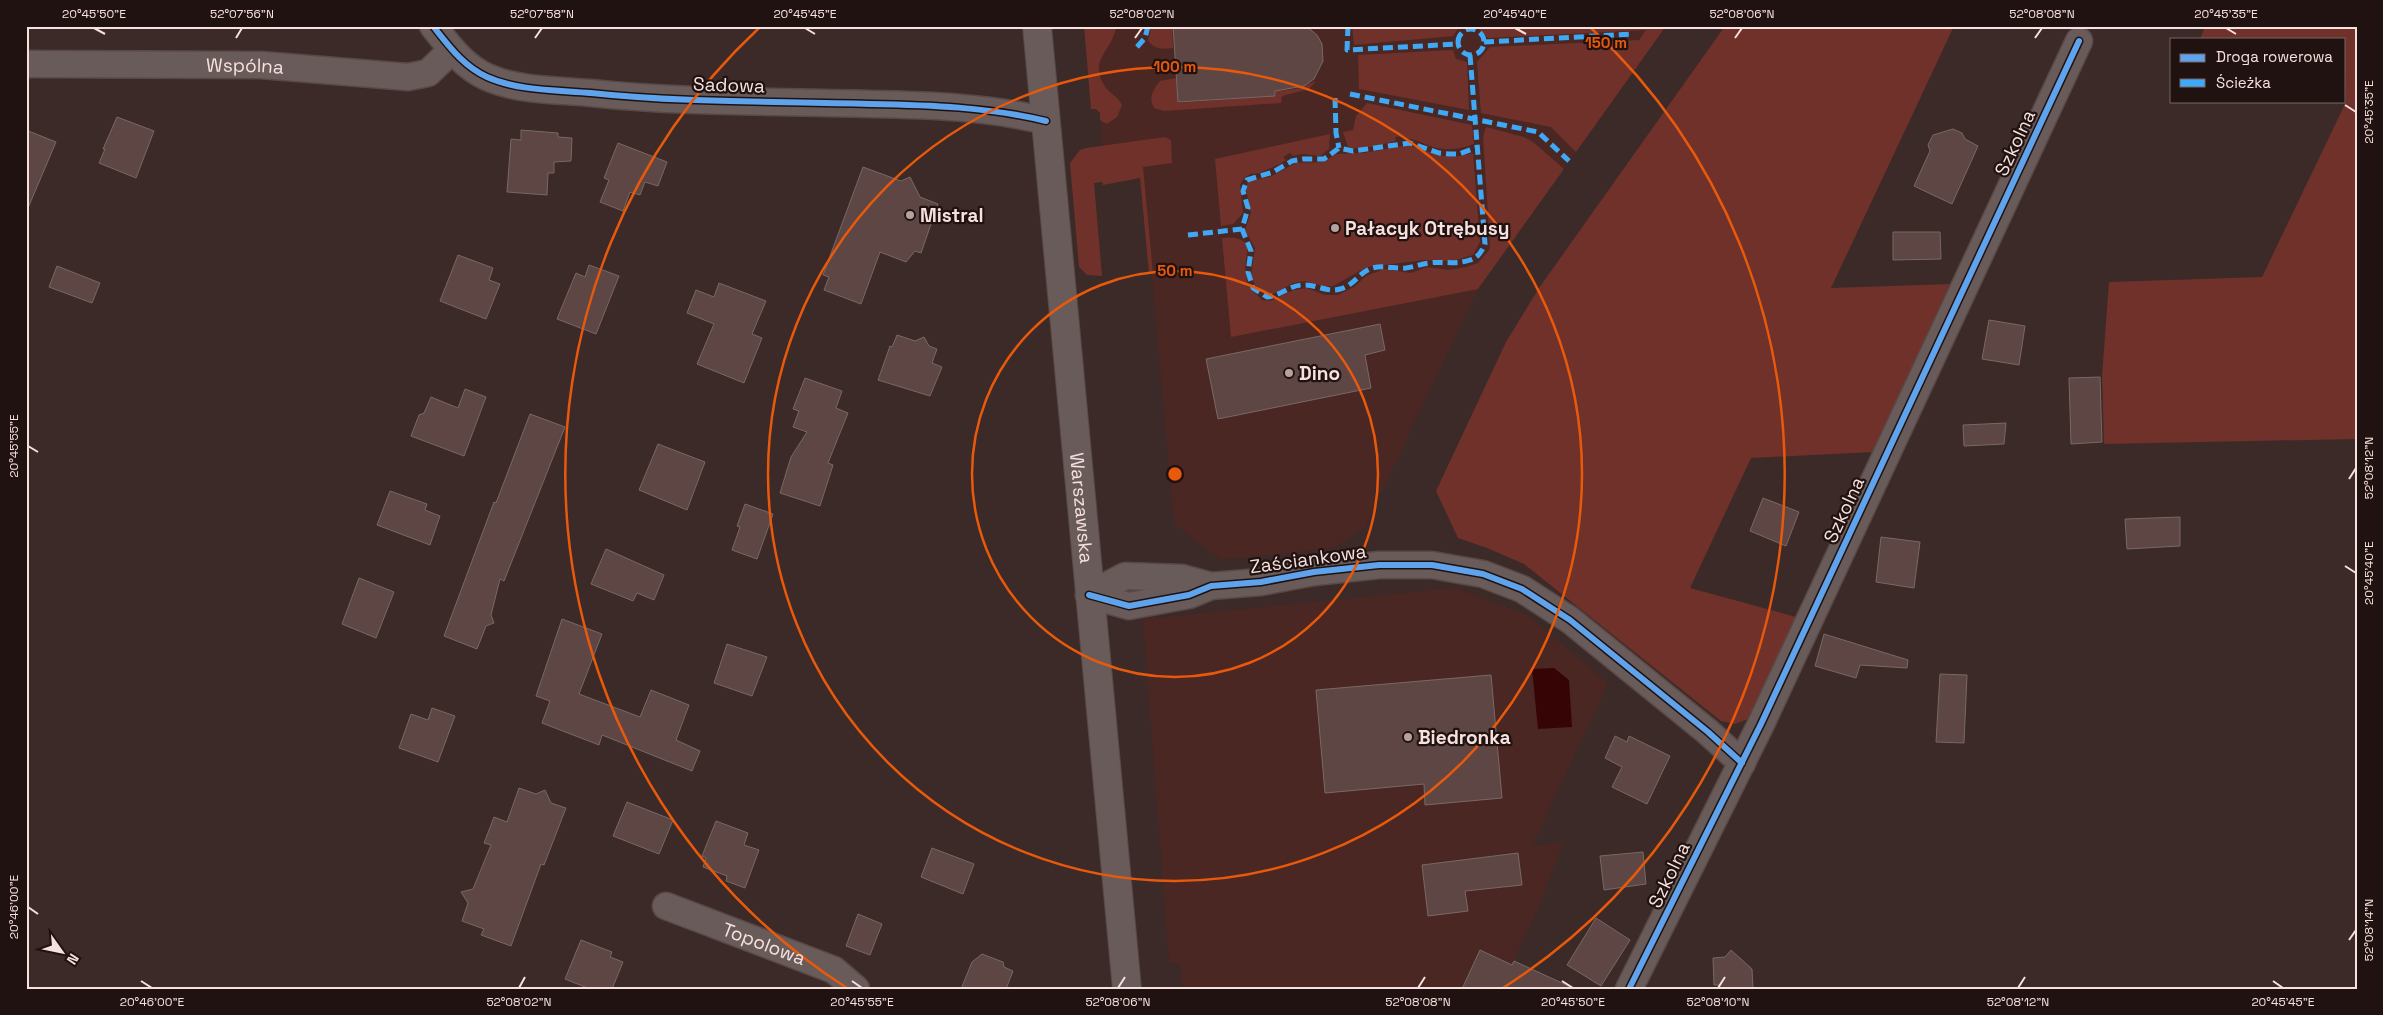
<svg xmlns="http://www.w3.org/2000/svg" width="2383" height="1015" font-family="'Space Grotesk',sans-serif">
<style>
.built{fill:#4b2723}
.green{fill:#70312a}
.water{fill:#360404}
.building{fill:#5d4643;stroke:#786966}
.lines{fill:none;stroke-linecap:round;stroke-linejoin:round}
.minor-casing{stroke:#584947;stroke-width:29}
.secondary-casing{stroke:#584947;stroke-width:30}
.minor{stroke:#695b59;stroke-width:26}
.secondary{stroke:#695b59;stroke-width:28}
.quiet{stroke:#3fa9f5;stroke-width:5;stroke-dasharray:10 5;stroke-linecap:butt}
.cycleway-casing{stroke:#201210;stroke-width:9}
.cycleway{stroke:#60a3ed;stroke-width:6}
.ticks{fill:none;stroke:#f7e1de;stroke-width:2}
.ring{fill:none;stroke:#e8590c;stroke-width:2.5}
.poi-dot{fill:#b5a19e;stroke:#201210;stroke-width:2}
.labels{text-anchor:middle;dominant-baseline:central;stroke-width:4.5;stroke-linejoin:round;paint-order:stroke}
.street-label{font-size:19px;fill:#f7e1de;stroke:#201210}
.poi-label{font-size:19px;font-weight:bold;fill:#f7e1de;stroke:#201210;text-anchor:start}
.centre{fill:#e8590c;stroke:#201210;stroke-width:2.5}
.ring-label{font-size:15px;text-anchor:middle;font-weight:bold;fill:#e8590c;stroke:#201210;stroke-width:4.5;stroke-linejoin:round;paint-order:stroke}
.neatline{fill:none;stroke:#f7e1de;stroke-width:2}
.ticks-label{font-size:12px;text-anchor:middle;fill:#f7e1de}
</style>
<rect width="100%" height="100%" fill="#3b2a27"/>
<!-- built -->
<path class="built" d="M1084 26H1666L1478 289 1365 527 1334 548 1221 560 1174 524 1143 174 1098 182 1095 153 1103 148 1100 113 1096 109H1091Z
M1455 588 1527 615 1608 683 1532 846 1563 843 1540 904 1501 989H1182L1180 964 1169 962 1143 619Z"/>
<!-- green -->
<path class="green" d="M1084 26H1116C1114 50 1086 60 1106 88 1111 94 1118 97 1122 105L1117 117 1107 124 1100 120V113L1096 109H1091Z
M1151 26H1172L1173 48C1162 49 1156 50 1148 41Z
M1352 26H1460L1453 36 1354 45Z
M1476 26H1666L1576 152 1551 127 1481 113 1477 62 1490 47 1639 40 1646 30 1488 38Z
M1725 26H1954L1831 288 1950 284 1873 452 1751 458 1690 588 1796 617 1748 719 1735 724 1721 721 1524 564 1487 548 1458 538 1436 491 1506 342 1539 288Z
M2205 26H2357V439L2104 444 2102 376 2109 282 2262 277 2346 102 2344 39H2200Z
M1453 50 1456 59 1467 62 1469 110 1359 89 1358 55Z
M1176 78 1178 103 1276 96V91L1296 89 1316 81 1309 89 1282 96 1281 103 1164 111 1154 108C1148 98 1153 90 1160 81Z
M1367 103 1472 125 1474 144C1460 149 1447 151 1433 147 1423 144 1416 138 1405 139L1404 136 1395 137 1396 141C1385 144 1358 151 1348 147L1343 132 1353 130 1356 116Z
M1486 127 1524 137 1533 142 1564 169 1478 289 1231 337 1222 238C1233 237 1241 237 1248 246L1245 268 1248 286 1262 300 1270 301 1294 290 1307 288 1325 295H1338L1354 287 1366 276 1384 269 1411 273 1427 267 1448 270 1466 267 1478 263 1489 250 1490 244 1483 137Z
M1330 134 1329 149 1320 156 1303 154 1293 156 1290 153 1283 157 1286 160 1280 164 1259 173 1250 174 1244 178 1240 185 1243 213 1233 224 1221 226 1215 159Z
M1165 137 1171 140 1172 163 1143 167 1153 274 1149 273 1140 178 1103 185 1102 182 1094 183 1102 276 1087 275 1079 267 1070 163 1080 150 1086 148Z
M1409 145C1435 153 1445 162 1473 153L1480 242 1473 255 1453 261 1425 260 1367 267 1333 286H1323L1305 281 1293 283 1273 294H1265L1255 285 1251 276 1255 248 1245 230 1251 213 1246 189 1248 182 1272 176 1296 163 1324 162 1336 154 1363 153Z"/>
<!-- water -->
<path class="water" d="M1554 668 1569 680 1572 727 1538 729 1532 669Z"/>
<!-- building -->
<path class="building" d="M1173 26H1306L1317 35 1322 44 1323 61 1314 79 1304 86 1275 91V96L1178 102Z
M117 117 154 131 136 178 99 163 105 149H103Z
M1953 129 1962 133 1965 139 1978 146 1952 204 1914 186 1930 151 1928 145 1933 135Z
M26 130 56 142 28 208H26Z
M521 130 558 133V137L572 138 571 161 554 162V173H548L547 195 507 192 511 139 521 140Z
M618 143 667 162 658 186 645 182 640 195 630 192 623 211 600 202 609 180 604 178Z
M863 167 901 181 910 177 920 197 938 204 921 253 915 251 906 262 880 252 861 304 824 290 829 277 823 275Z
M1893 232H1940L1941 259 1893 260Z
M458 255 493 268 489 280 500 284 486 319 440 301Z
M589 265 619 276 596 334 557 319 576 273 585 277Z
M57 266 100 283 92 303 49 287Z
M719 283 766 301 752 334 762 338 744 383 697 364 714 324 687 313 696 290 714 297Z
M1989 320 2025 326 2019 365 1982 359Z
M1380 324 1385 350 1365 355 1371 388 1218 419 1206 359Z
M897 335 915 341 924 337 929 346 937 349 932 363 942 367 930 396 878 380 890 346 892 347Z
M2100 377 2102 442 2071 444 2069 378Z
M805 378 842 391 836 408 848 413 828 463 833 465 820 506 780 493 791 457 807 432 793 427 799 411 793 409Z
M465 389 486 397 464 456 411 436 419 415 424 413 431 397 458 408Z
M530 414 565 427 504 581 500 579 491 615 494 623 486 626 477 649 444 636 494 502 496 503Z
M2006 423 2004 444 1964 446 1963 425Z
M658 444 705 462 687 510 639 490Z
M390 491 427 504 425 510 440 516 430 545 377 525Z
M1763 498 1799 512 1786 546 1750 531Z
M745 504 773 514 757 559 732 550 740 527 737 526Z
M2180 517V546L2127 549 2125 519Z
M1881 537 1920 542 1914 588 1876 582Z
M606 549 664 575 654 600 637 593 633 601 591 584Z
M359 578 394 592 376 638 342 624Z
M562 619 602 634 579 694 640 717 651 690 689 705 676 740 700 751 692 771 602 735 599 745 542 723 550 701 536 696Z
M1824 634 1908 660 1907 668 1860 665 1856 678 1815 666Z
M727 644 767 657 752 696 714 683Z
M1940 674 1967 675 1964 743 1936 742Z
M1491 675 1502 798 1425 805 1424 784 1325 793 1316 690Z
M432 708 455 716 438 762 399 748 411 714 428 720Z
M1615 736 1627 742 1629 736 1670 756 1647 804 1612 787 1622 767 1605 758Z
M519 788 536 794 545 790 551 803 566 808 544 865 541 864 511 946 481 935 484 929 462 921 468 903 461 892 473 889 491 845 484 843 494 817 507 822Z
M627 802 673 820 659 854 613 836Z
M716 821 748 833 744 845 759 850 745 888 726 881 727 876 703 867 706 858 702 856Z
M932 848 974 864 963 894 921 877Z
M1643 852 1646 884 1604 890 1600 856Z
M1518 853 1522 885 1465 891 1468 911 1428 916 1422 865Z
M858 914 882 924 870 955 846 946Z
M1596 918 1630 940 1601 986 1567 965Z
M581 940 612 952 610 957 623 962 612 989H590L565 979Z
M1480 950 1512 965 1514 961 1575 989H1462Z
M1731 950 1752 969 1753 989H1720L1719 985H1714L1713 958 1725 957Z
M982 954 1003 962 1004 967 1013 971 1006 989H961L972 962Z"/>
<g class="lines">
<!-- minor casing -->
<g class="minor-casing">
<g id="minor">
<path d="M433 26C449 46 463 66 487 77 518 91 558 90 591 93 683 103 777 101 870 104 929 105 989 107 1046 121"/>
<path id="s1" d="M26 64 261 65 408 77 428 73 452 50"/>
<path d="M1089 595 1129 606 1189 595 1211 586 1261 582 1314 572 1379 565H1432L1483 574 1522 589 1570 620 1708 732 1742 763"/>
<path d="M1089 595 1125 576 1182 578 1211 586"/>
<path id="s2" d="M666 906 834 970 856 989"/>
<path d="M1629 989 1761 724 2079 41"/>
</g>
</g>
<!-- secondary casing -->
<g class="secondary-casing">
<g id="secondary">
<path id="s3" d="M1037 26 1127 989"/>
</g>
</g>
<!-- minor -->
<use href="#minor" class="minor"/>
<!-- secondary -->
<use href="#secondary" class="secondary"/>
<!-- quiet -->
<path class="quiet" d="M1348 26 1347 50 1458 44
M1458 42a13 13 0 1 1 26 0a13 13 0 1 1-26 0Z
M1484 42 1633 34
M1137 47 1145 38 1148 26
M1470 55 1485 244C1482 251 1478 258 1470 260 1455 265 1444 261 1429 263 1421 264 1414 267 1406 268 1395 269 1384 265 1372 268 1359 272 1354 286 1340 289 1327 293 1316 284 1303 285 1290 285 1280 296 1267 297L1253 288 1248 272 1251 251 1242 229 1248 208 1243 191 1247 180 1273 172 1292 161 1303 159H1324L1339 148 1353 151 1410 143 1439 153 1449 154H1459L1478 147
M1350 94 1538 132 1569 161
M1335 98 1336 133 1339 148
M1188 235 1242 229"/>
<!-- cycleway casing -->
<g class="cycleway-casing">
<path id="cycleway" d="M433 26C449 46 463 66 487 77 518 91 558 90 591 93 683 103 777 101 870 104 929 105 989 107 1046 121
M1089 595 1129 606 1189 595 1211 586 1261 582 1314 572 1379 565H1432L1483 574 1522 589 1570 620 1708 732 1742 763
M1629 989 1761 724 2079 41"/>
</g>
<!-- cycleway -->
<use href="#cycleway" class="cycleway"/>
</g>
<!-- ticks -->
<path class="ticks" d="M94 28 105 34M805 28 815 34M1515 28 1526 34M2226 28 2236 34M236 38 242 28M535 38 542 28M1135 38 1142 28M1735 38 1742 28M2035 38 2042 28M2345 105 2356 112M28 446 38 452M2349 479 2356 468M2345 566 2356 573M28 907 38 914M2349 940 2356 930M141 981 152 988M852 981 862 988M1562 981 1573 988M2273 981 2283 988M519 988 525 977M1118 988 1125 977M1418 988 1425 977M1718 988 1725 977M2018 988 2025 977"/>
<!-- distance rings -->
<g class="ring">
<circle cx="1175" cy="474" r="203"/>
<circle cx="1175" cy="474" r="407"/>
<path d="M847 988A610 610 0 0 1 759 28M1591 28A610 610 0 0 1 1503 988"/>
</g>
<!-- markers -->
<g class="poi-dot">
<circle cx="910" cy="215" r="5"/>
<circle cx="1335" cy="228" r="5"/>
<circle cx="1289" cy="373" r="5"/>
<circle cx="1408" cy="737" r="5"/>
</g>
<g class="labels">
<!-- street labels -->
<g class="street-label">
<text stroke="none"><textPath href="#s1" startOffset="219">Wspólna</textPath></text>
<text transform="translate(729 85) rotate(2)">Sadowa</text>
<text transform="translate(2015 143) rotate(-65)">Szkolna</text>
<text stroke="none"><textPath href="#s3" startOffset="484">Warszawska</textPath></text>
<text transform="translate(1844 510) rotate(-65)">Szkolna</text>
<text transform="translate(1308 559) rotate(-8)">Zaściankowa</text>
<text transform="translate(1669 875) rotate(-64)">Szkolna</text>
<text stroke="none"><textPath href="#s2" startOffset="105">Topolowa</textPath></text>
</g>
<!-- poi labels -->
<g class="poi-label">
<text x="920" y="215">Mistral</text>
<text x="1345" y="228">Pałacyk Otrębusy</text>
<text x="1299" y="373">Dino</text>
<text x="1418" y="737">Biedronka</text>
</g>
</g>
<circle cx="1175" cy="474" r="8" class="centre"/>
<g class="ring-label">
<text x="1606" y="48">150 m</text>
<text x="1175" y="72">100 m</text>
<text x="1175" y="276">50 m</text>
</g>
<!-- border -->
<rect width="2383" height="1015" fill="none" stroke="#201210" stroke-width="55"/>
<!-- legend -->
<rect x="2170" y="38" width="175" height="65" fill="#201210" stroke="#766562"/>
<rect x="2180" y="54" width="25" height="8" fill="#60a3ed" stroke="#766562"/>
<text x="2216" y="62" font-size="15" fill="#f7e1de">Droga rowerowa</text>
<rect x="2180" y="79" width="25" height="8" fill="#3fa9f5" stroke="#766562"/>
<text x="2216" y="88" font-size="15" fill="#f7e1de">Ścieżka</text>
<!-- north arrow -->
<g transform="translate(62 952) rotate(123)" stroke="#201210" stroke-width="4" paint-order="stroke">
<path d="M0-4L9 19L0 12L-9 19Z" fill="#f7e1de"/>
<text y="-8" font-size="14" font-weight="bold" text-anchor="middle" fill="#f7e1de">N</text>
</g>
<rect x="28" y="28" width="2328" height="960" class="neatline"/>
<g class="ticks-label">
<text x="94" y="18">20°45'50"E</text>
<text x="242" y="18">52°07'56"N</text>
<text x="542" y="18">52°07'58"N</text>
<text x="805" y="18">20°45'45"E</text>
<text x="1142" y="18">52°08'02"N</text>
<text x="1515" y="18">20°45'40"E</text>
<text x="1742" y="18">52°08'06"N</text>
<text x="2042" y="18">52°08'08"N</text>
<text x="2226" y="18">20°45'35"E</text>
<text transform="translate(2369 112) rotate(-90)" y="4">20°45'35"E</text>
<text transform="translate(14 446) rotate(-90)" y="4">20°45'55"E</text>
<text transform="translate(2369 468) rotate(-90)" y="4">52°08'12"N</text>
<text transform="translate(2369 573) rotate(-90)" y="4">20°45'40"E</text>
<text transform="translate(14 907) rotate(-90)" y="4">20°46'00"E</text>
<text transform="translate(2369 930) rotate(-90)" y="4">52°08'14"N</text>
<text x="152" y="1006">20°46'00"E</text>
<text x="519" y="1006">52°08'02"N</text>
<text x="862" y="1006">20°45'55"E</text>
<text x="1118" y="1006">52°08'06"N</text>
<text x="1418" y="1006">52°08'08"N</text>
<text x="1573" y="1006">20°45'50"E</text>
<text x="1718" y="1006">52°08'10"N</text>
<text x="2018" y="1006">52°08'12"N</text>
<text x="2283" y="1006">20°45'45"E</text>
</g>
</svg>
